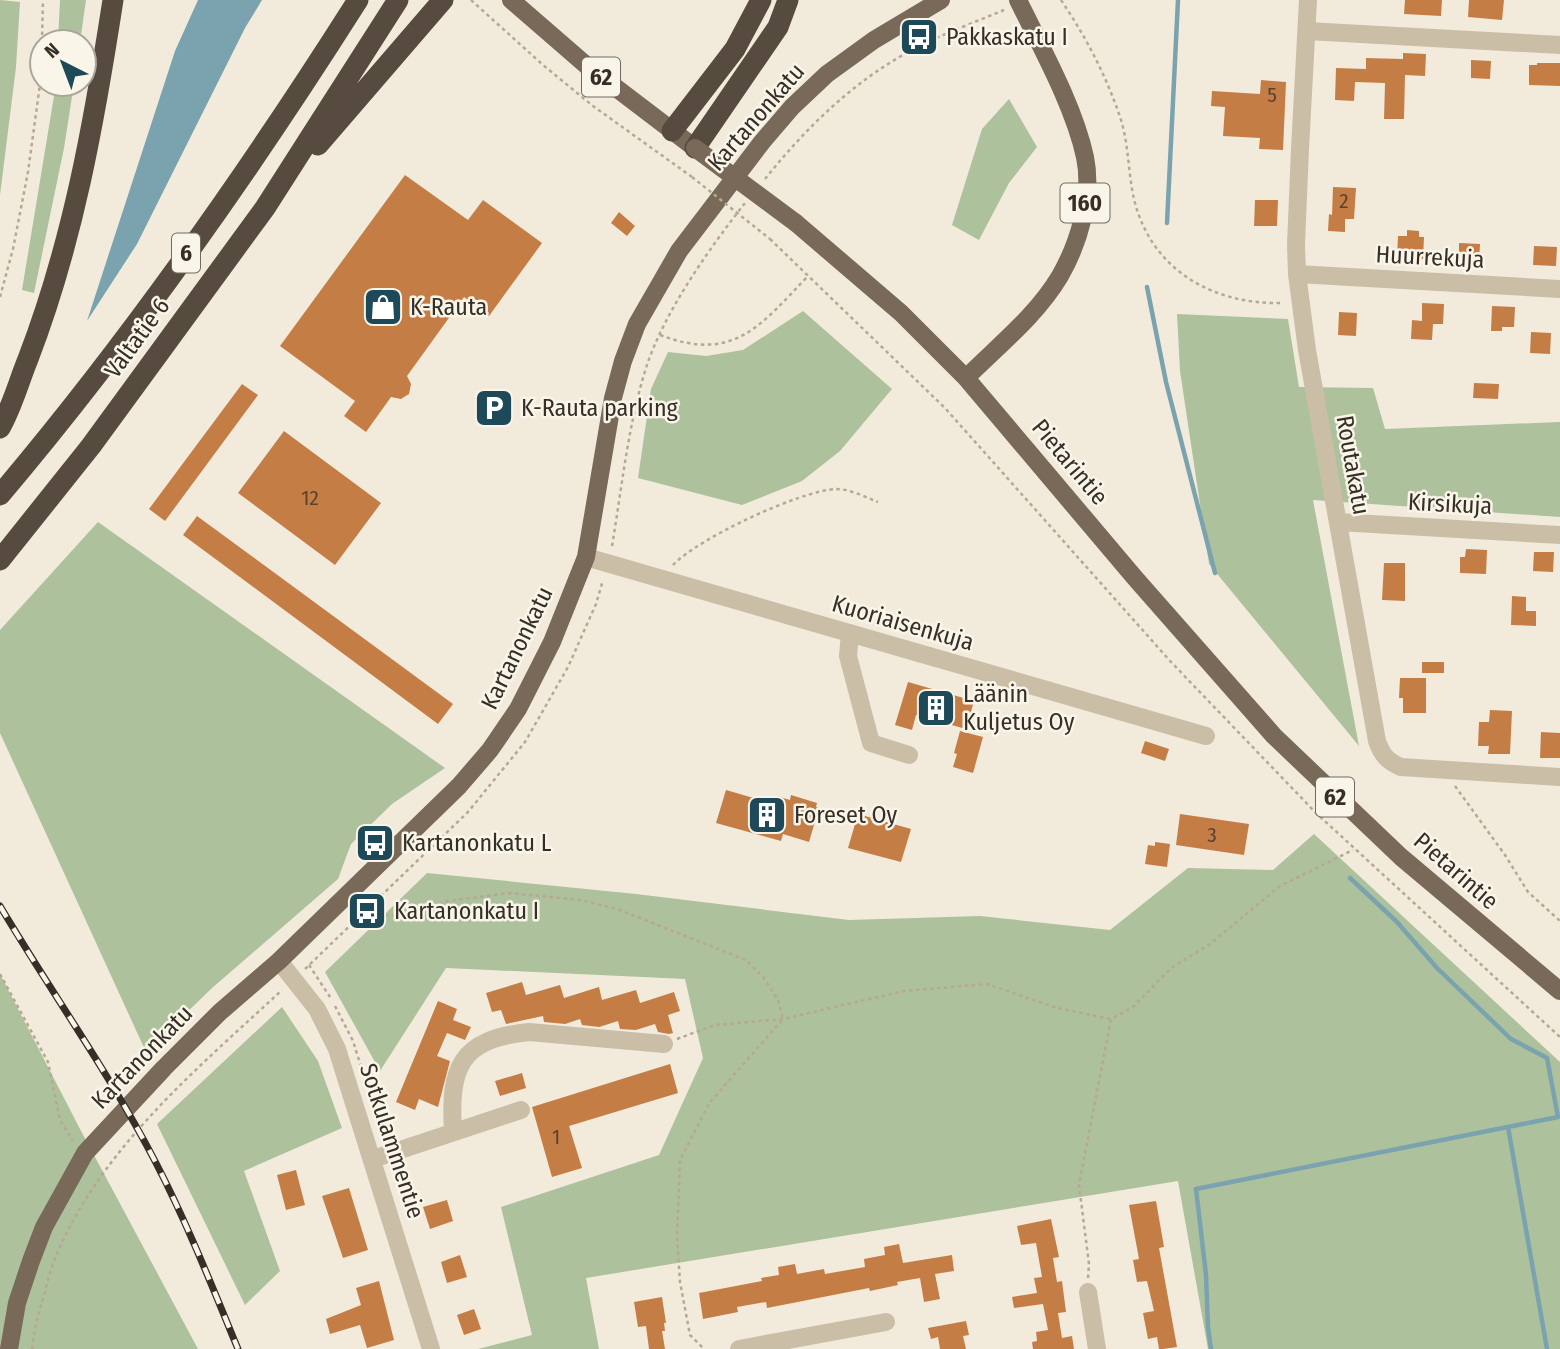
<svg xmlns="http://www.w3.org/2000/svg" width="1560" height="1349" font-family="'Fira Sans Condensed',sans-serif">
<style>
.green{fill:#adc19c}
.water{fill:#7ba3af}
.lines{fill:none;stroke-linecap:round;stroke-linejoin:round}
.stream{stroke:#7ba3af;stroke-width:4.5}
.building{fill:#c57d46}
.path{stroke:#b6a892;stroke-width:2.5;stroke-dasharray:3.5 3.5;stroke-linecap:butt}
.minor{stroke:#cabea7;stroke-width:18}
.major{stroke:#786959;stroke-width:18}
.highway{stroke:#574b3f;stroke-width:21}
.rail-casing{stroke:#362f28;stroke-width:7}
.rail{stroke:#f9f5e8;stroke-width:4.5;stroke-dasharray:13;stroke-linecap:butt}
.path-bridge{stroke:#b6a892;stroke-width:2.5;stroke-dasharray:3.5 3.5;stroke-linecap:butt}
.major-bridge{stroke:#786959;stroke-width:18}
.labels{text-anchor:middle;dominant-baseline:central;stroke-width:5;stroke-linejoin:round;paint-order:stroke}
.number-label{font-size:21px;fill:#5a4230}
.shield{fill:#f9f5e8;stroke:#706a62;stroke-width:2}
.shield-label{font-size:23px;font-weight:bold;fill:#362f28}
.poi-label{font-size:24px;fill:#362f28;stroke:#f9f5e8;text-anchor:start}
.street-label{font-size:24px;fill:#362f28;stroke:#f9f5e8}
</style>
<rect width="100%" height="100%" fill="#f2ebdc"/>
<!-- green -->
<path class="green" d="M0 0 20 2 16 67 0 195Z
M60 0H86L80 42H58Z
M56 84H74L64 148 34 293 22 290Z
M1009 99 1037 147 1009 183 979 240 952 225 982 129Z
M803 311 892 389 840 451 802 481 742 505 638 478 651 389 668 352 706 356 743 350Z
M1177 314 1288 319 1299 387 1373 388 1385 429 1560 422V517L1313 500 1359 746 1209 564 1180 371Z
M98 522 445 768 392 804 351 844 338 879 212 988 146 1052 0 733V630Z
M1314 834 1560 1062V1349H1208L1178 1181 586 1278 599 1349H478L532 1335 501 1207 659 1155 703 1058 685 979 446 968 380 1071 325 972 427 873 636 894 849 920 980 916 1110 930 1188 868 1273 870Z
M0 974 80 1129 198 1349H0Z
M282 1007 318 1061 342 1128 244 1171 280 1271 245 1305 157 1124Z"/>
<!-- water -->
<path class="water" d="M198 0H262L245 28 137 244 87 321 175 51Z"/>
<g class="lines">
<!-- stream -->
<path class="stream" d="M1167 223 1178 0
M1147 287 1166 382 1215 573
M1508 1127 1547 1349
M1211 1349 1208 1327 1206 1275 1196 1189 1558 1117 1547 1058 1511 1039 1437 968 1397 922 1350 878"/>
</g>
<!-- building -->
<path class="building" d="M1405 0H1442L1441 16 1404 14Z
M1469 0H1504L1502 20 1468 17Z
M1403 53 1426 54 1425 76 1405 75 1404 119H1384L1385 83 1355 82 1354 101 1335 100 1336 68 1366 69V58L1403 59Z
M1471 60 1491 61 1490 79 1471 78Z
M1537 63H1560V86L1529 85V65H1537Z
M1261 80 1286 82 1283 150 1259 149 1260 138 1223 136 1225 107 1211 106 1212 91 1260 94Z
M405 175 468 220 483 200 542 243 489 316 464 297 407 376 411 384 409 394 401 399 391 397 366 432 344 416 355 401 280 346Z
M1333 187 1356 188 1354 219H1345V232L1328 231 1329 214 1332 215Z
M1255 200H1278L1277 226H1254Z
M619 212 635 226 627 236 611 223Z
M1407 230 1419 231V237H1424L1423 259 1397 258 1398 236H1407Z
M1459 243 1480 244 1479 262 1459 261Z
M1534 246 1557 247 1556 266 1533 265Z
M1422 303 1444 304 1443 324H1433L1432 340 1411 339 1412 320 1422 321Z
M1492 306 1515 307 1514 327H1502V331H1491Z
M1339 312 1357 313 1356 336 1338 335Z
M1531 332 1551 333 1550 354 1530 353Z
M1474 383 1499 384 1498 399 1473 398Z
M242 384 258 395 165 521 149 509Z
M284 431 381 503 335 565 238 493Z
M197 516 453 704 438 724 183 535Z
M1466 549 1487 550 1486 574 1460 573V557H1465Z
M1534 552H1554L1553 572 1533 571Z
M1384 563H1405V601L1382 600Z
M1512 596 1526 597V611H1536V626L1511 625Z
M1422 662H1444V673H1422Z
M1400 678H1426V713H1403V698H1399Z
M908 682 974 701 966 729 916 715 912 730 895 725Z
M1490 710 1512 711 1510 754H1488L1489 746H1478L1479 722H1489Z
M960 731 983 737 973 773 953 767 957 754 954 753Z
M1541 732 1560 733V758H1540Z
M1145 741 1169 749 1165 761 1141 753Z
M726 790 774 804 776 796 790 800 791 795 817 803 816 807 819 808 809 842 783 834 781 841 716 823Z
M858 814 911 829 901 862 848 848Z
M1180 814 1249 824 1244 855 1176 845Z
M1155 842 1170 844 1167 867 1145 864 1148 845 1155 846Z
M522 982 526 995 560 985 564 998 599 987 602 1000 636 990 640 1003 674 992 680 1011 668 1015 673 1033 669 1034 658 1032 655 1024 636 1030 620 1029 618 1021 599 1027 582 1025 580 1019 565 1024 544 1022 543 1016 506 1024 501 1010 492 1012 486 993Z
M438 1001 457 1009 453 1020 471 1027 465 1040 447 1033 437 1056 450 1061 438 1107 419 1099 415 1110 396 1102Z
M670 1064 678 1093 569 1126 582 1168 552 1177 532 1107Z
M522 1073 526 1088 500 1096 495 1081Z
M296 1170 305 1205 286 1210 277 1175Z
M349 1188 368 1250 343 1258 322 1196Z
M447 1200 453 1221 430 1229 423 1207Z
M1156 1201 1164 1247 1159 1248 1177 1347 1163 1349H1159L1157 1337 1148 1339 1143 1313 1154 1311 1147 1281 1137 1282 1133 1260 1139 1259 1129 1205Z
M1051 1219 1059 1257 1053 1258 1057 1282 1062 1281 1066 1312 1058 1313 1062 1338 1072 1336 1074 1349H1033L1032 1342 1037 1341 1036 1332 1048 1330 1043 1304 1014 1308 1012 1297 1037 1293 1034 1278 1042 1277 1036 1243 1021 1245 1017 1226Z
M899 1244 903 1263 952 1255 954 1271 935 1274 940 1299 924 1302 920 1278 897 1282 898 1285 870 1291 869 1288 767 1308 766 1302 737 1307 738 1312 703 1319 699 1293 762 1281 761 1278 779 1275 778 1267 795 1264 797 1274 824 1269 825 1274 865 1267 864 1259 885 1255 884 1247Z
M460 1255 467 1277 447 1283 441 1262Z
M379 1281 394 1340 367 1348 360 1325 330 1334 326 1319 361 1305 356 1288Z
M662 1297 666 1323H664L665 1331H662L665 1349H649L646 1326 638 1327 634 1302Z
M474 1309 481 1329 464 1335 457 1315Z
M966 1321 969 1335 963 1336 966 1349H940L938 1337 931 1339 928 1328Z"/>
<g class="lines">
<!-- path -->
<path class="path" d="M471 0 543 65 593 106 692 177
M1061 0C1086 37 1107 77 1121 120 1129 146 1128 173 1134 199 1151 270 1213 305 1283 303
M765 179C809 124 861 74 924 44 950 31 978 21 1004 10
M770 239 945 408 1171 662 1316 813 1560 1037
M0 297 13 249 28 172 41 77 43 0
M660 335C734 363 760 326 808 276
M612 546C622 487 628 425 646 368 664 312 709 249 745 203
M673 565C699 538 799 491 836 489 850 489 865 497 878 502
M1455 786 1505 855 1528 892 1560 921
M372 909 386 915 401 916 448 901 509 893 581 900 617 909 746 960 764 978 778 1000 783 1019 710 1102 680 1160 677 1237 680 1282 690 1335 704 1349
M309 965 330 997
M305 969 468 812 525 742 568 667 596 604 603 580
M0 974 48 1062 60 1120 73 1141
M335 1006 353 1041 383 1137
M677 1039 715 1025 783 1019 904 991 987 984 1057 1008 1111 1019
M1088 1278 1089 1264 1079 1185 1111 1019 1133 1007 1171 968 1210 944 1280 886 1353 850
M32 1349C34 1329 39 1311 45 1292 48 1280 51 1268 56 1256 101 1148 198 1068 282 990"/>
<!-- minor -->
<path class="minor" d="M1308 0 1300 149 1296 245 1297 274 1307 350 1377 741C1382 755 1387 761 1401 767L1560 777
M1307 31 1560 45
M1297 274 1560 289
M1338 522 1560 535
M586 557 1206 736
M850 633 848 656 871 743 909 755
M279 961 317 1009 337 1049 431 1349
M453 1132C449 1067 460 1039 529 1032L664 1044
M373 1159 521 1110
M1088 1292 1097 1349
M739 1349 886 1322"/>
<!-- major -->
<path class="major" d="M511 0 586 65 695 148
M796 223 901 313 966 378 1135 578 1274 736 1401 857 1560 991
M966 378C998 346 1037 315 1060 276 1079 243 1093 196 1085 157 1074 106 1041 47 1018 0
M9 1349 17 1303 31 1261 44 1227 85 1153 164 1068 220 1012 279 961 459 786 490 750 518 709 552 642 586 557 613 398 623 361 637 324 679 251 762 142 792 107 827 74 874 40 941 0"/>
<!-- highway -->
<path class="highway" d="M672 131 735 49 761 0
M318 145 443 0
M695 148 778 27 788 0
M0 428C12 407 19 381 28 359 73 242 94 123 113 0
M0 495C131 340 249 172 358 0
M0 560 91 446 265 208 398 0"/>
<!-- rail casing -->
<g class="rail-casing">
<path id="rail" d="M0 906C51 992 110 1074 156 1163 187 1223 212 1286 238 1349"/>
</g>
<!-- rail -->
<use href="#rail" class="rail"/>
<!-- path-bridge -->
<path class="path-bridge" d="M692 177 770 239"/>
<!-- major-bridge -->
<path class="major-bridge" d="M695 148 796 223"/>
</g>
<!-- icons -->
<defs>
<g id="bus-square" transform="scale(2.0125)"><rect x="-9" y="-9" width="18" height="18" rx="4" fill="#1e4958" stroke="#f9f5e8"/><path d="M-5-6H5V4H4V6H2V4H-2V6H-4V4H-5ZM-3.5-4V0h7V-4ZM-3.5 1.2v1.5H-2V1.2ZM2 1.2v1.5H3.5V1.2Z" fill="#fff"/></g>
<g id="shop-square" transform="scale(2.0125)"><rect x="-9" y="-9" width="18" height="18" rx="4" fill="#1e4958" stroke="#f9f5e8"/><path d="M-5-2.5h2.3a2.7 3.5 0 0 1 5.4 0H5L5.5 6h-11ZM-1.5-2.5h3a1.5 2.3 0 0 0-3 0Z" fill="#fff"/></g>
<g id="parking-square" transform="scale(2.0125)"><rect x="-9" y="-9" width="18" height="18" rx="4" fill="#1e4958" stroke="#f9f5e8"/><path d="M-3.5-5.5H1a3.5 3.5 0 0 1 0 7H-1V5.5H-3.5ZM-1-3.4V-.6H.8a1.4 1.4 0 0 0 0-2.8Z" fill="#fff"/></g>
<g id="building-square" transform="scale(2.0125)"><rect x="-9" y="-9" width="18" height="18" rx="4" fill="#1e4958" stroke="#f9f5e8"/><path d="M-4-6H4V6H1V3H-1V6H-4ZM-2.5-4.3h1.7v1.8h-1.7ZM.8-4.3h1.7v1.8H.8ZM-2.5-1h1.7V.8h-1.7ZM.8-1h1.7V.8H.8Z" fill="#fff"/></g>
</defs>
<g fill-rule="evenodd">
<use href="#bus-square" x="919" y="37"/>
<use href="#shop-square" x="383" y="307"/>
<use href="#parking-square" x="494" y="408"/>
<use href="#building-square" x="936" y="708"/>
<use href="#building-square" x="767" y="815"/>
<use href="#bus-square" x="375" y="843"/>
<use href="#bus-square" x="367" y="911"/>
</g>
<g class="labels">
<!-- number labels -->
<g class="number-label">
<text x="1272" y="95">5</text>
<text x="1344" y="201">2</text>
<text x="310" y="498">12</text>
<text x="1212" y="835">3</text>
<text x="556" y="1137">1</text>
</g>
<!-- shield labels -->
<g class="shield">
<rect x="582" y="57.5" width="38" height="39" rx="5"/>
<rect x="1060.5" y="183.5" width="49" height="39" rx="5"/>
<rect x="172" y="233.5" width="28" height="39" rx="5"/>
<rect x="1316" y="777.5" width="38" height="39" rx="5"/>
</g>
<g class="shield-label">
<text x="601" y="77">62</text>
<text x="1085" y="203">160</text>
<text x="186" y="253">6</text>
<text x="1335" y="797">62</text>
</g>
<!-- poi labels -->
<g class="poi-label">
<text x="946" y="37">Pakkaskatu I</text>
<text x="410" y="307">K-Rauta</text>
<text x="521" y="408">K-Rauta parking</text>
<text x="963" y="694">Läänin<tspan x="963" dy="28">Kuljetus Oy</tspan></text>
<text x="794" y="815">Foreset Oy</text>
<text x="402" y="843">Kartanonkatu L</text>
<text x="394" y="911">Kartanonkatu I</text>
</g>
<!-- street labels -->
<g class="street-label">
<text transform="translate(756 117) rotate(-49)">Kartanonkatu</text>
<text transform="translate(1430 257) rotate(3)">Huurrekuja</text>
<text transform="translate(137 338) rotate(-54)">Valtatie 6</text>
<text transform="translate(1070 462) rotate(50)">Pietarintie</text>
<text transform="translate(1353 465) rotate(80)">Routakatu</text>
<text transform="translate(1450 504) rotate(3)">Kirsikuja</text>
<text transform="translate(903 623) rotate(16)">Kuoriaisenkuja</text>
<text transform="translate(517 648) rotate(-64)">Kartanonkatu</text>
<text transform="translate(1456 871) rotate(41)">Pietarintie</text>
<text transform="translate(142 1057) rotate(-46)">Kartanonkatu</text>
<text transform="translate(392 1141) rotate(72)">Sotkulammentie</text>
</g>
</g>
<!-- north arrow -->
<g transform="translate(63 63) rotate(318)"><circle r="33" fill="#f9f5e8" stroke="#aba69b" stroke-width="2"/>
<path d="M0-5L12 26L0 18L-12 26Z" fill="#1e4958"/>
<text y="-10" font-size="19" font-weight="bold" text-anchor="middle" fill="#362f28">N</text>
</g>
</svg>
